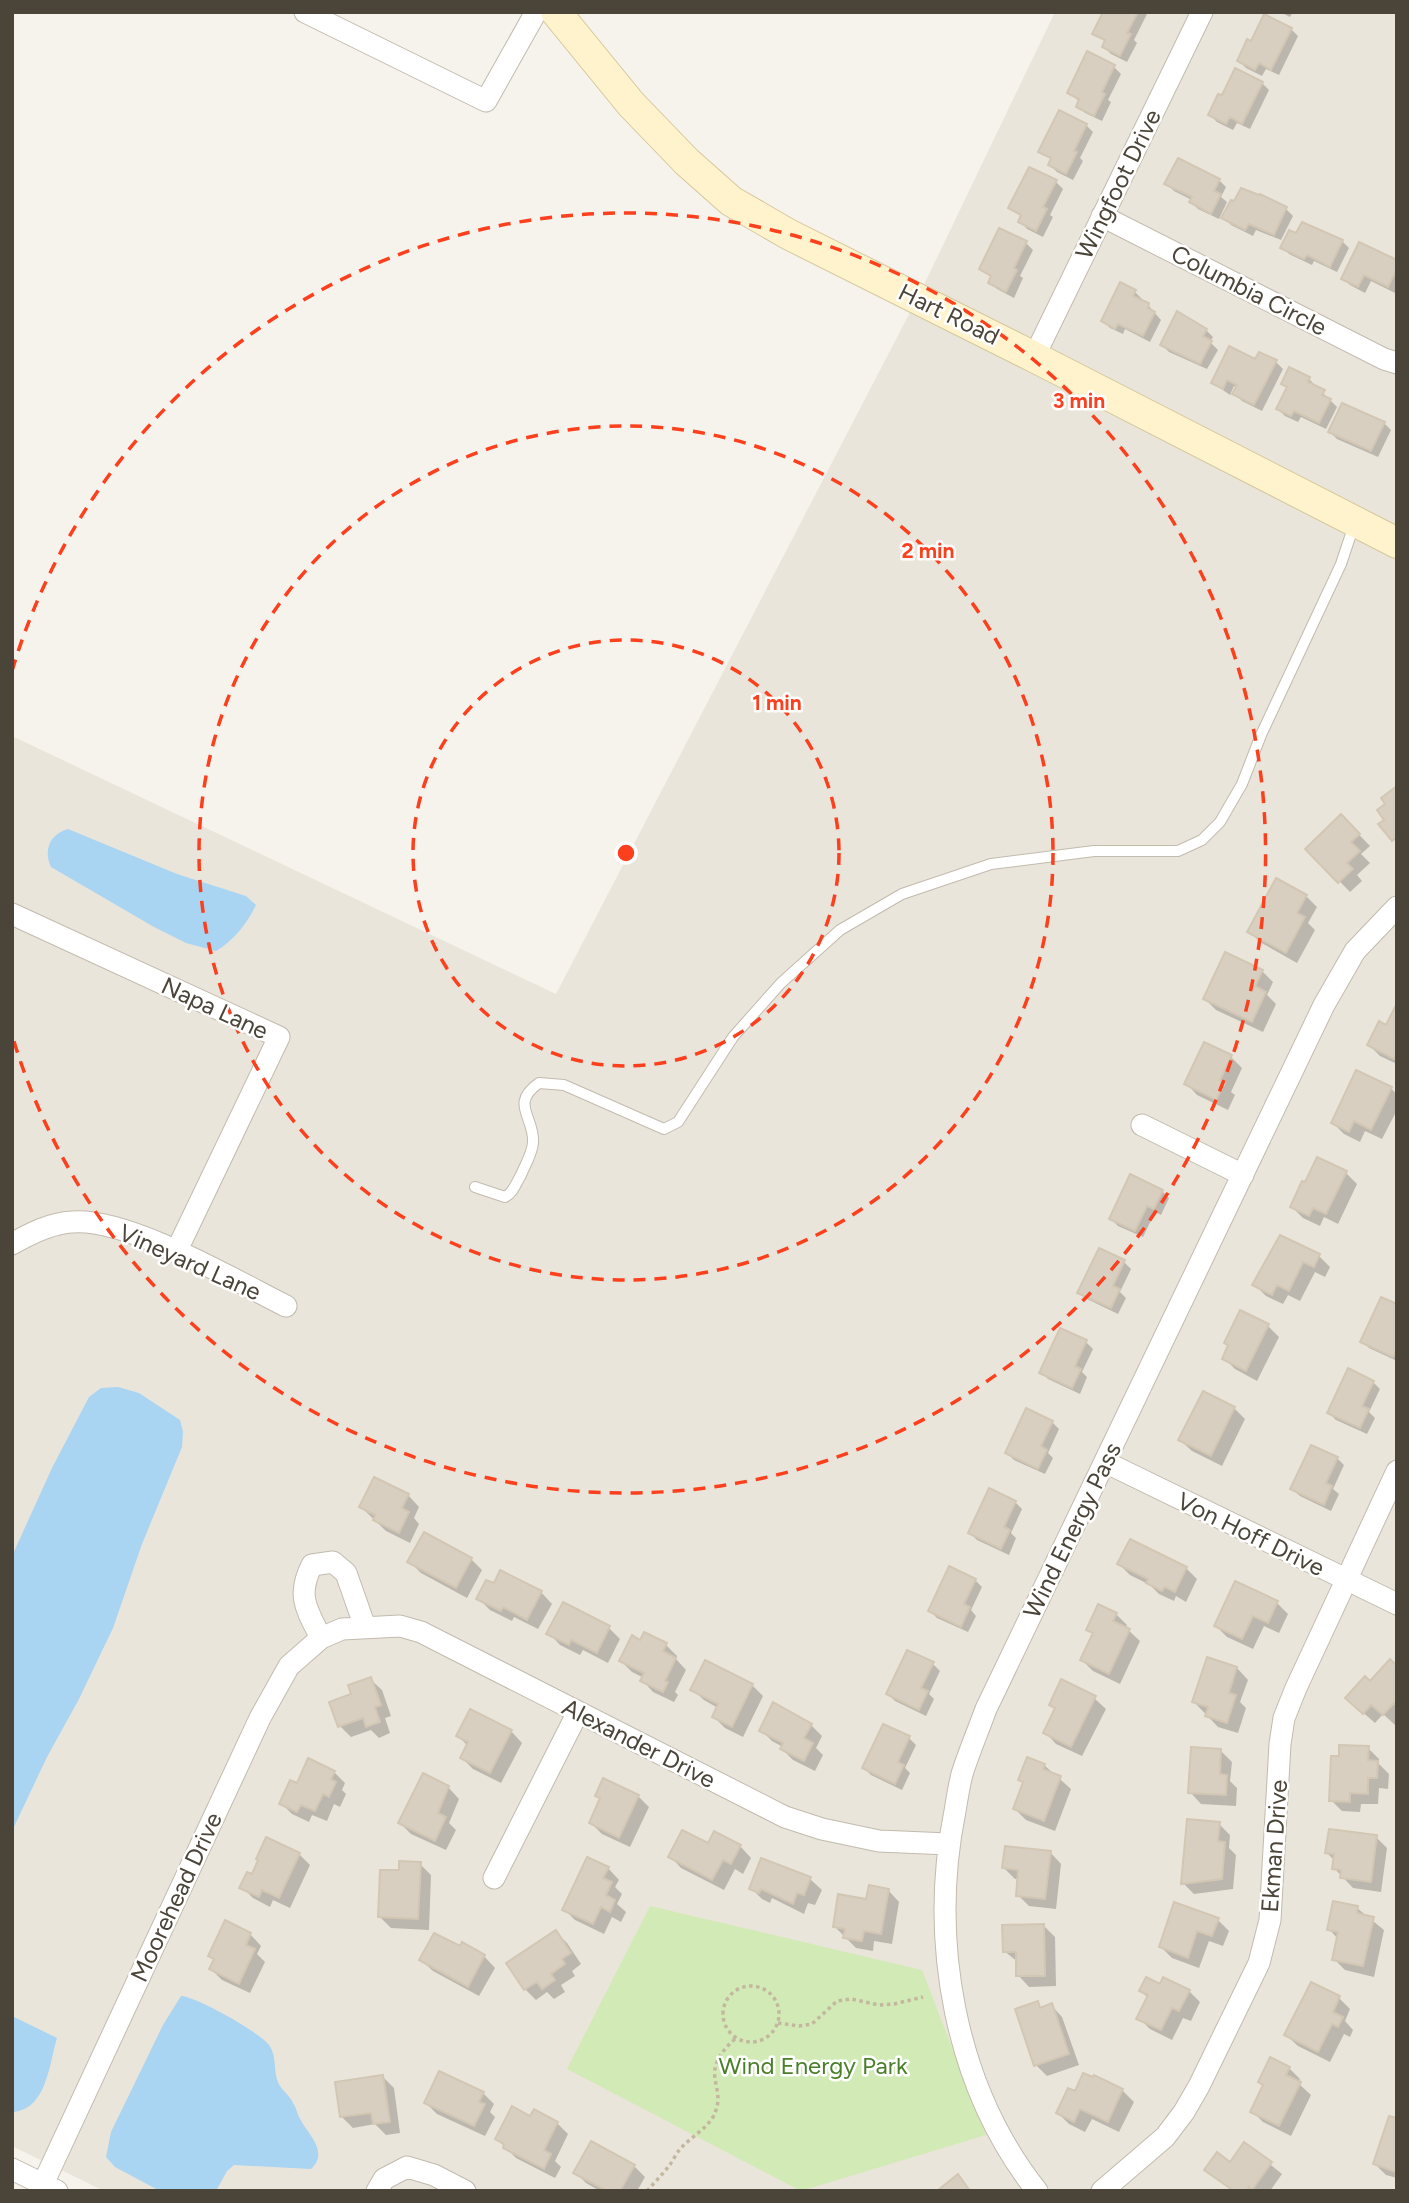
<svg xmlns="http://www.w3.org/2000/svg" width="1409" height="2203" font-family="Figtree,sans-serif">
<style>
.residential{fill:#eae5da}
.green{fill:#d2eab5}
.water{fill:#a9d4f2}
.shadow{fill:#0003}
.building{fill:#d8cfc1;stroke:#d3c7b4;stroke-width:2}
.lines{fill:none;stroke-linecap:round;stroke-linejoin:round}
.lane-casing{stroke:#c2bbae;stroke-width:12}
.street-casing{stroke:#c2bbae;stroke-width:23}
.secondary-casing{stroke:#d6c79b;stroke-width:32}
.path{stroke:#c4b79f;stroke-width:3.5;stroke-dasharray:3.5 3.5;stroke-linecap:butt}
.lane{stroke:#fff;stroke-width:10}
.street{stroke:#fff;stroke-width:21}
.secondary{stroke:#fff3cd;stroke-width:30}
.ring{fill:none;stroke:#fc3f1d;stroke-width:3.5;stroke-dasharray:12 9}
.labels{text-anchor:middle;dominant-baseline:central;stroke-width:5;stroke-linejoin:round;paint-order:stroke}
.street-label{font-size:24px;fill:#4b4439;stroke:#fff}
.park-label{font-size:24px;fill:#4a7f2a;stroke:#fff}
.centre{fill:#fc3f1d;stroke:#fff;stroke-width:3.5}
.ring-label{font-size:21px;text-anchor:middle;font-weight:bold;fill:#fc3f1d;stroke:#fff;stroke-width:5;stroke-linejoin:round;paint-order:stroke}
</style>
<rect width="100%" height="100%" fill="#f6f3ec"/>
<!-- residential -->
<path class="residential" d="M1055 12H1397V2191H104L12 2146V736L556 994 920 293Z"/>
<!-- green -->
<path class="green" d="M650 1906 922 1970 986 2135 801 2191 567 2069Z"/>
<!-- water -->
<path class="water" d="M68 829 177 874 246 896 256 905C247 924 233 941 216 951L186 943 154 927 51 867C43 850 50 834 68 829Z
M118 1387 139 1393 180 1420 183 1432 182 1447 142 1544 113 1628 79 1699 47 1757 12 1831V1556L52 1468 89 1397 101 1388Z
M181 1996C195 1996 261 2033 269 2045 278 2057 272 2073 280 2086 284 2092 290 2096 293 2103 296 2107 297 2113 299 2117 307 2134 330 2151 311 2169L234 2165 227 2171 216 2191H160L115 2167 106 2157 111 2132 163 2025Z
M12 2016 57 2038C49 2064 47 2108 14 2112Z"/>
<!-- shadow -->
<path class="shadow" d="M1105 12H1145L1147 14 1134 40 1137 43 1127 62 1111 54 1104 47 1106 42 1094 33Z
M1280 12H1293L1290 17Z
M1291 29 1298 36 1279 75 1266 69 1262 76 1246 68 1239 61 1251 43Z
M1114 67 1121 74 1108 100 1111 102 1102 121 1085 113 1078 106 1080 102 1069 93Z
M1262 83 1269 90 1250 129 1237 123 1233 130 1217 122 1210 115Z
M1086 125 1093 132 1080 158 1083 161 1073 180 1057 172 1050 165 1052 160 1041 151Z
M1219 180 1226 187 1221 197 1227 202 1219 219 1198 209 1191 202 1192 200 1174 191 1167 184Z
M1056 182 1063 189 1050 215 1053 217 1043 237 1027 229 1020 221 1022 217 1010 208Z
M1286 209 1293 216 1281 240 1256 230 1253 236 1231 225 1224 217Z
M1297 235 1342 241 1349 248 1337 272 1314 261 1312 265 1289 254 1282 247Z
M1026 243 1033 250 1020 276 1023 278 1014 298 997 289 990 282 992 278 981 269Z
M1397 262 1395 293 1371 281 1365 293 1350 285 1343 278Z
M1120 284 1135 292 1142 299 1141 301 1148 305 1161 320 1150 342 1125 329 1123 334 1110 328 1103 321Z
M1206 330 1213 337 1210 342 1218 350 1207 369 1169 352 1162 345Z
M1256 361 1276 362 1283 369 1262 411 1242 401 1235 394 1238 388 1234 386 1230 395 1213 383Z
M1309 379 1337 407 1326 429 1301 417 1298 422 1285 416 1278 409 1288 389 1283 383Z
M1384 423 1391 430 1378 457 1337 439 1330 432Z
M1341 816 1370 846 1361 854 1370 863 1357 875 1362 881 1350 892 1308 849Z
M1306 896 1317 907 1308 923 1315 930 1297 963 1260 942 1249 931Z
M1262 971 1273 982 1267 995 1276 1004 1263 1032 1216 1010 1205 999Z
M1397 1007V1064L1380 1056 1369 1045 1387 1027Z
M1205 1044 1231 1057 1242 1068 1231 1092 1235 1095 1228 1110 1197 1095 1186 1083Z
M1391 1088 1397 1095V1110L1382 1139 1365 1131 1360 1142 1344 1134 1333 1123Z
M1346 1173 1357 1184 1338 1224 1324 1217 1320 1226 1303 1218 1292 1207Z
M1162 1191 1169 1198 1161 1215 1155 1212 1143 1237 1118 1226 1111 1219Z
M1281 1237 1319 1256 1330 1267 1325 1277 1315 1272 1300 1301 1288 1295 1283 1304 1266 1296 1255 1285Z
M1099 1250 1124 1262 1131 1269 1120 1292 1126 1298 1118 1314 1087 1299 1080 1292Z
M1397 1306V1361L1369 1348 1362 1341Z
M1268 1326 1279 1337 1257 1381 1235 1369 1224 1358Z
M1086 1342 1093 1349 1082 1372 1087 1377 1080 1394 1048 1379 1041 1372Z
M1373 1382 1380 1389 1369 1412 1375 1418 1367 1434 1336 1420 1329 1413Z
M1234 1408 1245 1419 1222 1466 1192 1451 1180 1440Z
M1052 1422 1059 1429 1048 1453 1053 1458 1045 1474 1014 1460 1007 1453Z
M1337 1458 1344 1465 1333 1489 1339 1494 1331 1511 1300 1496 1292 1489Z
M375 1479 408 1495 419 1507 414 1518 419 1524 410 1543 386 1531 361 1507Z
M1015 1502 1022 1509 1011 1533 1016 1538 1009 1555 977 1540 970 1533Z
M471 1559 482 1570 467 1598 421 1573 410 1562Z
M1119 1564 1186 1568 1197 1579 1186 1602 1176 1596 1174 1601 1159 1594 1150 1585 1130 1575Z
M975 1580 982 1587 971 1610 976 1616 968 1632 937 1618 930 1611Z
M494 1586 541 1592 552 1604 538 1629 514 1617 512 1621 490 1610 479 1599Z
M1277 1603 1288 1614 1279 1633 1264 1626 1253 1649 1227 1637 1216 1626Z
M563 1605 609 1628 620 1639 608 1663 583 1650 580 1655 560 1645 549 1633Z
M1116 1614 1127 1625 1126 1628 1140 1641 1120 1684 1093 1671 1082 1660 1094 1635 1088 1629Z
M645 1634 666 1645 677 1656 676 1659 686 1670 675 1692 678 1695 674 1702 653 1692 642 1680 644 1678 632 1672 621 1661 641 1642Z
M933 1664 940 1671 929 1694 934 1699 926 1716 895 1701 888 1694Z
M1237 1668 1248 1680 1240 1702 1246 1708 1238 1733 1218 1727 1194 1702Z
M1397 1668V1723L1395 1725 1383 1714 1375 1723 1359 1709 1370 1684Z
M370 1679 382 1690 391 1716 385 1718 390 1733 379 1738 371 1730 351 1737 340 1726 353 1695Z
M752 1685 763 1696 743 1737 725 1728 714 1717 718 1708 704 1700 692 1689Z
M1094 1698 1106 1709 1082 1756 1056 1744 1045 1732 1056 1709 1051 1705Z
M811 1725 822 1736 816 1748 823 1755 815 1771 793 1760 782 1749 783 1747 772 1741 761 1730Z
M511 1731 522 1743 501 1783 473 1769 462 1758 468 1746 458 1736Z
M909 1738 916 1745 905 1768 910 1773 902 1790 871 1775 864 1768Z
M1368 1748 1379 1759V1764L1389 1774 1388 1789 1379 1788 1378 1804H1361L1360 1812 1342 1811 1331 1800Z
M1221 1751 1232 1762 1230 1781 1237 1788 1236 1806 1201 1804 1190 1792Z
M1044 1765 1071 1789 1055 1831 1026 1820 1015 1809 1024 1784 1020 1780Z
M334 1772 345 1783 342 1790 346 1794 340 1807 334 1804 327 1821 312 1815 309 1822 292 1814 281 1803 298 1786Z
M448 1787 459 1799 449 1823 456 1830 446 1850 411 1834 400 1823Z
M597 1795 638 1796 649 1807 630 1847 602 1834 591 1823 602 1800Z
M1219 1824 1230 1835 1229 1848 1236 1855 1233 1889 1194 1894 1183 1883Z
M1376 1837 1387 1848 1381 1892 1353 1888 1334 1868 1335 1861 1327 1853Z
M708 1846H740L751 1858 743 1874 735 1869 724 1890 681 1868 670 1856Z
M1050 1852 1061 1864 1056 1909 1029 1906 1018 1895 1019 1879H1015L1004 1868Z
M299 1854 310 1865 290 1908 273 1900 270 1907 253 1898 242 1887 252 1876Z
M762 1860 810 1879 822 1890 815 1905 808 1903 804 1914 772 1898 770 1903 762 1899 751 1888Z
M420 1864 431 1875 429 1930 391 1928 380 1917 401 1872Z
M608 1868 619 1880 615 1887 622 1894 617 1904 626 1912 621 1922 612 1917 604 1934 575 1920 564 1909Z
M888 1890 899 1902 892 1944 874 1941 873 1951 856 1948 834 1926 868 1901Z
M1357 1908 1384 1930 1374 1977 1345 1970 1334 1959 1338 1939 1329 1929Z
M1218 1920 1229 1931 1223 1946 1209 1941 1199 1968 1172 1958 1161 1947Z
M1044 1926 1055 1937 1056 1986 1029 1987 1018 1975V1962L1004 1951Z
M556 1932 567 1943 581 1964 572 1971 575 1976 561 1985 565 1992 554 1999 547 1992 536 2000 525 1989Z
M250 1934 261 1946 257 1954 265 1962 250 1993 222 1980 211 1969 215 1961 210 1956Z
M461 1949 484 1956 495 1968 479 1996 433 1971 421 1960Z
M1311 1984 1339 1998 1350 2009 1345 2021 1353 2030 1350 2037 1344 2034 1330 2062 1298 2046 1286 2035Z
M1161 1986 1189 1991 1200 2002 1191 2021 1183 2018 1172 2040 1150 2029 1139 2018 1148 1998 1141 1991Z
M1037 2003 1042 2009 1051 2005 1062 2017 1079 2065 1047 2076 1036 2065Z
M1289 2068 1300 2079 1298 2083 1311 2095 1291 2136 1263 2122 1252 2111 1264 2086 1260 2082Z
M383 2077 394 2088 400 2133 386 2135 375 2124 353 2128 341 2116Z
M1095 2077 1122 2090 1134 2102 1119 2132 1092 2119 1085 2132 1069 2124 1058 2113Z
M483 2093 494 2104 490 2112 495 2117 485 2136 437 2114 426 2103Z
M531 2118 557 2123 568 2134 555 2161 561 2167 555 2178 516 2158 497 2139Z
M1397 2120V2178L1386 2175 1375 2164Z
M1245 2144 1282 2174 1270 2191H1232L1207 2169 1230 2164Z
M634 2166 645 2177 637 2191H600L586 2183 575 2172Z"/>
<!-- building -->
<path class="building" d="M1103 12H1138L1127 33 1131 34 1120 56 1102 47 1105 40 1092 34Z
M1264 14 1292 28 1271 70 1259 63 1255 70 1237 61 1247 39 1251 41Z
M1087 51 1115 65 1102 92 1105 94 1094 116 1076 107 1079 99 1067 93Z
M1235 68 1263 82 1242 124 1230 117 1226 124 1208 115 1218 94 1222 95Z
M1059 110 1087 124 1074 151 1077 152 1066 174 1048 165 1051 158 1038 152Z
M1178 158 1220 179 1214 191 1221 194 1211 214 1189 202 1192 197 1164 184Z
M1029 167 1057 180 1043 207 1047 209 1036 231 1018 222 1021 215 1008 208Z
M1241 188 1259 195 1260 194 1287 207 1274 235 1249 224 1245 230 1221 218 1231 200 1234 201Z
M1302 222 1343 240 1330 267 1307 255 1304 259 1280 248 1289 230 1296 233Z
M999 228 1027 241 1014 268 1017 270 1006 292 988 283 991 276 979 269Z
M1359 242 1397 260V269L1388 287 1364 275 1358 287 1341 279Z
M1120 282 1136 290 1133 296 1149 303 1148 308 1155 312 1143 336 1118 324 1115 329 1101 321Z
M1177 311 1207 329 1203 336 1212 341 1200 364 1160 345Z
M1229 346 1255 359 1259 352 1277 360 1254 405 1232 394 1237 385 1227 380 1223 389 1211 383Z
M1289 367 1310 377 1308 382 1325 390 1322 395 1331 399 1319 423 1294 411 1291 416 1276 409 1287 387 1281 384Z
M1342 403 1385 422 1371 451 1328 432Z
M1397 786V837L1392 841 1378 824 1384 820 1377 810 1385 804 1381 798Z
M1341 814 1360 834 1351 842 1360 851 1347 863 1353 869 1338 883 1305 849Z
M1276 878 1307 895 1297 913 1305 917 1286 953 1247 932Z
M1225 952 1263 970 1255 986 1266 992 1252 1022 1203 999Z
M1397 1003V1054L1394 1059 1367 1045 1379 1021 1386 1025Z
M1204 1042 1232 1055 1220 1080 1225 1083 1216 1100 1184 1084Z
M1356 1070 1392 1087 1371 1130 1354 1121 1349 1132 1331 1123Z
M1317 1157 1347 1171 1326 1214 1313 1208 1309 1216 1290 1207 1302 1181 1305 1182Z
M1130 1174 1163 1190 1154 1209 1147 1206 1135 1231 1109 1219Z
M1280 1235 1320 1254 1314 1267 1303 1262 1289 1291 1277 1285 1272 1295 1252 1285Z
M1099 1248 1125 1260 1113 1286 1120 1289 1111 1308 1077 1293Z
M1381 1297 1397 1304V1350L1393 1357 1360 1342Z
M1240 1310 1269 1324 1246 1371 1222 1359 1228 1345 1224 1343Z
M1060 1328 1087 1340 1075 1366 1081 1369 1072 1388 1039 1373Z
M1348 1368 1374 1381 1362 1406 1369 1409 1360 1428 1327 1413Z
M1203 1391 1235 1407 1211 1456 1178 1440Z
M1026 1408 1053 1421 1041 1446 1047 1450 1038 1469 1005 1453Z
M1311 1445 1338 1457 1326 1483 1332 1486 1324 1505 1290 1489Z
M374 1477 409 1494 402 1508 409 1512 399 1533 373 1520 375 1515 359 1507Z
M989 1488 1016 1501 1004 1527 1010 1530 1001 1549 968 1533Z
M424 1532 472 1558 456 1588 407 1562Z
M1130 1539 1187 1567 1175 1592 1165 1587 1162 1591 1146 1583 1148 1579 1117 1564Z
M949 1566 976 1579 964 1604 970 1607 961 1627 928 1611Z
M500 1570 542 1591 527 1620 503 1607 501 1611 476 1599 486 1580 494 1583Z
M1235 1581 1278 1601 1268 1623 1253 1616 1242 1639 1214 1626Z
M563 1602 610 1626 597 1653 571 1640 569 1645 546 1634Z
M1098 1604 1117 1613 1113 1621 1130 1629 1109 1674 1080 1660 1093 1633 1086 1630Z
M644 1632 667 1643 663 1651 676 1658 665 1681 668 1682 663 1692 640 1681 644 1673 619 1661 632 1635 640 1640Z
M907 1650 934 1662 921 1688 928 1691 919 1710 886 1694Z
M1207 1657 1237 1667 1229 1693 1236 1695 1227 1723 1205 1716 1208 1707 1192 1702Z
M1390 1659 1397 1666V1706L1394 1703 1383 1715 1371 1705 1363 1714 1345 1698 1365 1676 1370 1681Z
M705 1660 753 1684 732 1727 712 1717 718 1704 690 1690Z
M371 1677 381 1705 375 1707 380 1722 366 1727 363 1718 338 1727 329 1702 351 1694 348 1685Z
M1061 1679 1096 1696 1071 1747 1043 1733 1055 1708 1049 1705Z
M773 1702 812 1724 804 1738 813 1743 804 1761 780 1749 783 1743 759 1731Z
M470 1709 512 1730 490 1773 460 1758 468 1742 456 1736Z
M883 1724 910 1736 898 1762 904 1765 895 1784 862 1768Z
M1339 1745 1369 1746 1368 1760 1378 1761 1377 1778H1368V1794L1350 1793V1802L1329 1801 1331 1756H1339Z
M1191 1747 1221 1749 1220 1774 1227 1775 1226 1795 1188 1793Z
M1027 1757 1045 1764 1043 1769 1061 1776 1044 1821 1013 1809 1023 1782 1018 1780Z
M308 1758 335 1771 331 1779 336 1782 329 1797 323 1794 315 1811 301 1805 297 1812 279 1804 290 1780 297 1783Z
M423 1773 449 1786 438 1813 446 1817 435 1841 398 1823Z
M603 1778 639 1795 619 1838 589 1823 600 1798 595 1796Z
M1187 1819 1220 1822 1218 1841 1225 1842 1222 1879 1181 1884Z
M1329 1829 1377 1835 1371 1882 1340 1878 1341 1870 1332 1869 1334 1854 1325 1853Z
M682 1830 708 1843 714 1831 741 1845 731 1864 723 1860 712 1880 668 1857Z
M266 1837 300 1853 279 1898 262 1890 259 1897 239 1888 247 1872 252 1874 258 1860 256 1859Z
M1005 1846 1051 1851 1045 1899 1016 1896 1018 1870 1002 1868Z
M587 1857 609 1867 603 1878 612 1882 606 1895 615 1900 610 1912 601 1907 593 1924 562 1910Z
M761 1858 811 1877 804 1895 797 1893 793 1904 761 1889 759 1893 749 1889Z
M399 1861 421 1862 418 1919 378 1917 380 1870H399Z
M869 1885 889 1889 881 1934 864 1931 862 1941 843 1938 845 1929 833 1927 838 1894 866 1899Z
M1333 1901 1358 1906 1357 1913 1374 1917 1363 1966 1332 1960 1338 1932 1327 1930Z
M1174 1902 1219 1918 1212 1936 1197 1931 1188 1958 1159 1947Z
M225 1920 251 1933 246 1945 255 1949 239 1984 209 1969 214 1959 208 1956Z
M1044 1924 1045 1976H1016V1952H1003L1002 1925Z
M556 1930 571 1953 562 1959 565 1964 551 1974 555 1980 542 1989 537 1982 524 1990 506 1963Z
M434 1933 460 1946 462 1942 485 1955 468 1987 419 1960Z
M1146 1977 1160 1984 1163 1977 1190 1990 1179 2011 1172 2008 1161 2030 1136 2019 1148 1995 1139 1991Z
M1311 1982 1340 1996 1333 2012 1343 2017 1338 2027 1332 2024 1318 2052 1284 2035Z
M1038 2001 1040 2008 1052 2003 1069 2054 1034 2066 1015 2009Z
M1270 2057 1290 2067 1286 2075 1301 2082 1279 2126 1250 2112 1263 2085 1258 2082Z
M439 2071 484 2092 479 2102 485 2104 474 2126 424 2103Z
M1083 2073 1093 2077 1094 2075 1123 2089 1108 2122 1080 2109 1074 2122 1056 2113 1068 2088 1075 2091Z
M383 2075 390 2122 373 2124 371 2113 340 2117 335 2082Z
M512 2106 530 2116 534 2109 558 2122 544 2150 551 2154 544 2169 503 2148 504 2144 495 2139Z
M1389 2116 1397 2118V2178L1395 2177 1396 2172 1373 2164Z
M591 2141 635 2165 620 2191H607L573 2173Z
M1244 2142 1272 2162 1252 2190 1249 2187 1247 2191H1234L1204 2170 1217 2152 1230 2162Z
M958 2174 970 2191H937Z"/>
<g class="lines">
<!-- lane casing -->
<g class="lane-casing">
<path id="lane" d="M475 1187 505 1197C514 1192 516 1183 521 1175 525 1165 532 1154 533 1143 535 1117 509 1104 539 1083L564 1085 664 1129 678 1122 733 1037 781 983 840 930 902 894 991 864 1094 851H1178L1202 840 1220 822 1242 784 1261 735 1341 564 1354 525"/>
</g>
<!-- street casing -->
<g class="street-casing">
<path id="street" d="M305 12 486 101 536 12
M1102 216 1384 359 1397 363
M1034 357 1202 12
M12 914 279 1037 176 1252
M1142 1125 1243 1175
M12 1244C31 1233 51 1223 72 1222 127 1217 234 1280 286 1306
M1105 1462 1397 1604
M321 1638C307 1610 296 1596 312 1565L333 1562 346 1573 365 1627
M494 1878 578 1712
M12 2169 57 2191
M43 2184 260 1718 289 1666 321 1638 342 1629 400 1626 421 1632 785 1817 822 1829 879 1841 948 1844
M377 2191 384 2179 407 2167 434 2175 465 2191
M1037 2191C954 2086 929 1940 955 1811 957 1799 959 1786 962 1774 969 1752 978 1731 986 1709L1324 1005 1355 951 1397 907
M1102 2191 1165 2137 1184 2112 1199 2086 1259 1963 1270 1920 1280 1744 1284 1718 1296 1688 1397 1471"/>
</g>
<!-- secondary casing -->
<g class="secondary-casing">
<path id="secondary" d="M556 12 631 104 687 162 731 201 788 234 1034 357 1397 543"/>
</g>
<!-- path -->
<path class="path" d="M723 2014a28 28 0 1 1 56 0a28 28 0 1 1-56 0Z
M778 2023 799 2026 812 2024 837 2001 851 1999 879 2005 894 2004 923 1997
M647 2191C654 2183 662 2175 669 2166 673 2161 676 2153 681 2148 691 2137 705 2130 713 2117 730 2085 694 2075 736 2038"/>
<!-- lane -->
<use href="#lane" class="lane"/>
<!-- street -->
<use href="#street" class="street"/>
<!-- secondary -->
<use href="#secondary" class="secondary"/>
</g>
<!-- distance rings -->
<g class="ring">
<circle cx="626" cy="853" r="213"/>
<circle cx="626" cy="853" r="427"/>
<path d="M12 671A640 640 0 1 1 12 1035"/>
</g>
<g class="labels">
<!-- street labels -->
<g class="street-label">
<text transform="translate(1118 184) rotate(-64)">Wingfoot Drive</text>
<text transform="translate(1249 290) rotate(27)">Columbia Circle</text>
<text transform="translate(949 314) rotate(26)">Hart Road</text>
<text transform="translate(215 1008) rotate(25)">Napa Lane</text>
<text transform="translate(190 1262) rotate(24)">Vineyard Lane</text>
<text transform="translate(1072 1530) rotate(-64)">Wind Energy Pass</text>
<text transform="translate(1251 1534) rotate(26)">Von Hoff Drive</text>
<text transform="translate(639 1743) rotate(27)">Alexander Drive</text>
<text transform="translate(1274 1846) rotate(-86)">Ekman Drive</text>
<text transform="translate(176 1897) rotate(-65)">Moorehead Drive</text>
</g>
<!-- park labels -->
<g class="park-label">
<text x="813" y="2065">Wind Energy Park</text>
</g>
</g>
<circle cx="626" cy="853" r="10" class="centre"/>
<g class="ring-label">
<text x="1079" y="408">3 min</text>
<text x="928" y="558">2 min</text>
<text x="777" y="710">1 min</text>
</g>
<!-- border -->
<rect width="1409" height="2203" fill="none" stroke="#4b4439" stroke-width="28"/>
</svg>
